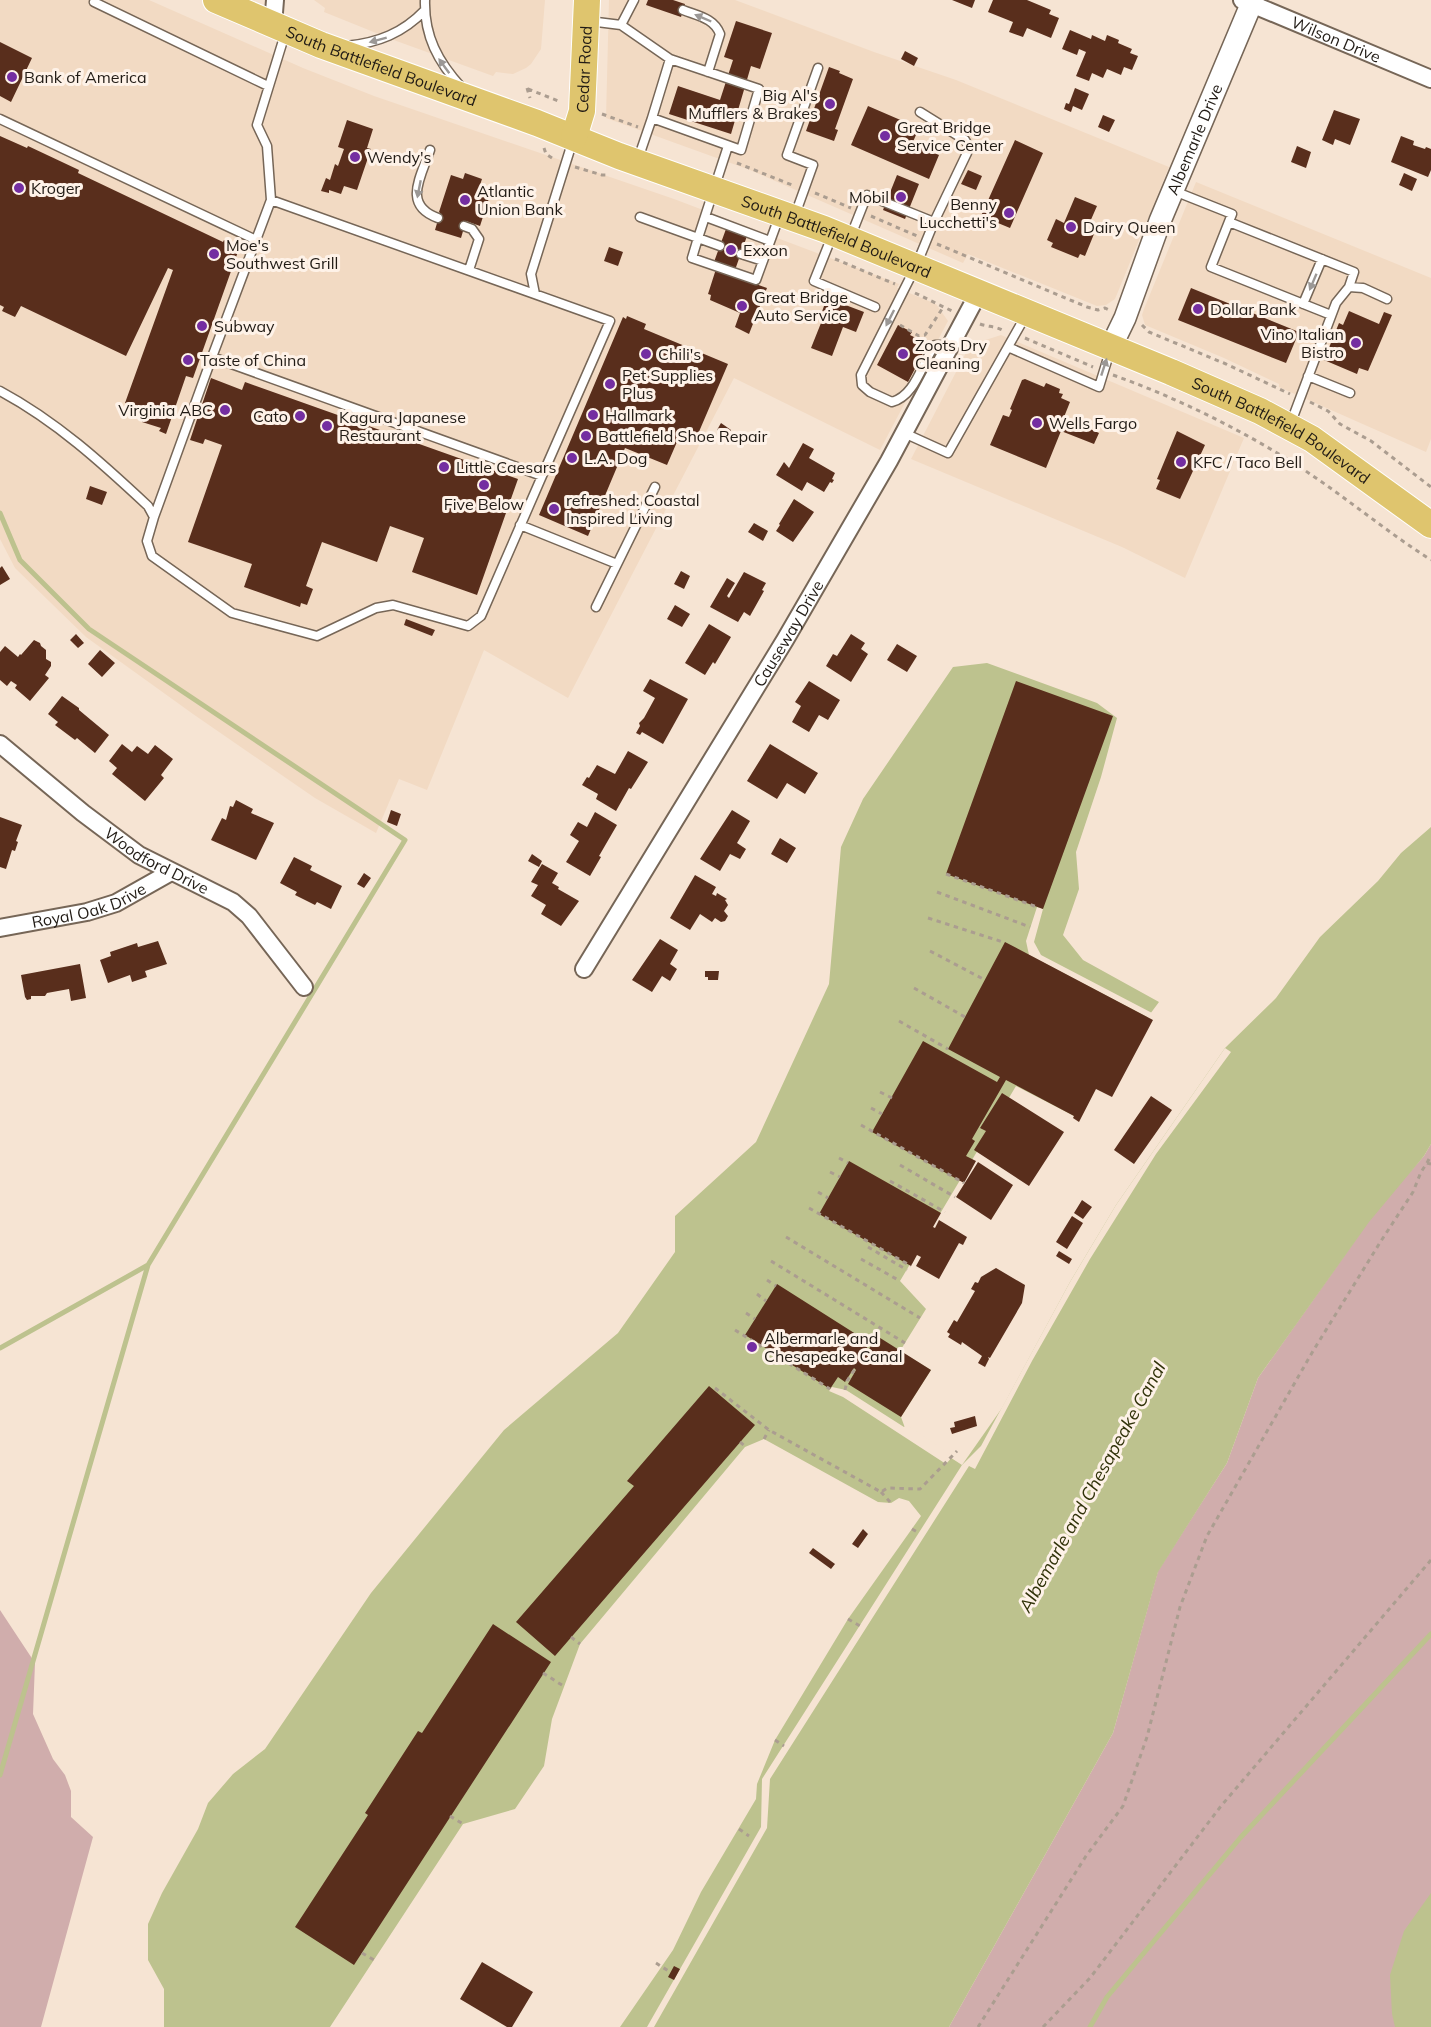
<svg xmlns="http://www.w3.org/2000/svg" width="1431" height="2027" font-family="Mulish,sans-serif">
<style>
.built{fill:#f2dac3}
.green{fill:#d0adac}
.water{fill:#bdc28e}
.pier{fill:#f6e4d3}
.lines{fill:none;stroke-linecap:round;stroke-linejoin:round}
.stream{stroke:#bdc28e;stroke-width:5}
.building{fill:#592e1c}
.service-casing{stroke:#766657;stroke-width:11}
.minor-casing{stroke:#766657;stroke-width:20}
.tertiary-casing{stroke:#766657;stroke-width:24}
.primary-casing{stroke:#fff;stroke-width:28}
.path{stroke:#ab9d90;stroke-width:3;stroke-dasharray:4.5 4.5;stroke-linecap:butt}
.service{stroke:#fff;stroke-width:8}
.minor{stroke:#fff;stroke-width:16}
.tertiary{stroke:#fff;stroke-width:21}
.primary{stroke:#dfc56e;stroke-width:26}
.oneway{fill:#9b9896}
.poi-dot{fill:#742ea1;stroke:#fef2e8;stroke-width:2}
.labels{text-anchor:middle;dominant-baseline:central;stroke-width:6;stroke-linejoin:round;paint-order:stroke}
.street-label{font-size:16px;fill:#211b15;stroke:#fef2e8}
.poi-label{font-size:16px;fill:#211b15;stroke:#fef2e8;text-anchor:start}
.water-label{font-size:18px;font-style:italic;fill:#31330a;stroke:#fef2e8}
</style>
<rect width="100%" height="100%" fill="#f6e4d3"/>
<!-- built -->
<path class="built" d="M0 0H149L303 68 374 96 674 199 899 284 897 288 936 304 948 321 880 450 734 378 568 698 484 650 427 790 399 779 376 833 315 798 193 714 86 637 15 568 0 539Z
M314 0H545L541 49 531 64 526 68 513 74 496 72 493 76 391 39 324 12 325 8Z
M609 0H735L874 52 956 80 1169 167 1115 299 1106 305 1097 306 968 254 963 263 750 170 606 118Z
M1196 182 1431 278V439L1426 452 1279 387V384L1224 358 1145 325 1142 315 1144 309Z
M1001 335 1244 438 1185 578 1122 547 911 459 970 345Z"/>
<!-- green -->
<path class="green" d="M1431 1144V2027H949L1113 1733 1158 1571 1227 1463 1258 1378 1359 1235 1357 1232 1424 1156Z
M0 1610 35 1663 33 1714 53 1759 65 1775 71 1791V1817L93 1837 41 2027H0Z"/>
<!-- water -->
<path class="water" d="M987 663 1097 703 1117 718 1101 777 1076 852 1079 889 1063 935 1083 960 1159 1002 1074 1116 1016 1086 900 1281 926 1309 900 1351 931 1370 901 1417 905 1428 962 1465 1002 1408 1070 1282 1116 1205 1225 1048 1276 998 1320 937 1378 881 1401 853 1431 827V1144L1424 1156 1369 1222 1258 1378 1227 1463 1158 1572 1113 1733 949 2027H620L673 1950 701 1892 756 1799 757 1784 775 1740 848 1619 921 1516 909 1501 899 1498 891 1503 878 1502 764 1439 745 1447 580 1644 552 1719 544 1766 515 1809 463 1824 330 2027H164V1989L148 1960V1924L162 1893 198 1829 208 1803 233 1774 265 1749 371 1593 504 1430 618 1333 675 1252V1216L756 1142 829 984 841 847 863 799 953 667Z
M1431 1893V2027H1395L1392 2014 1390 1975 1404 1931Z"/>
<!-- pier -->
<path class="pier" d="M1037 907 1043 909 1034 942 1041 955 1154 1014 1151 1019 1029 955 1026 941Z
M1225 1048 1231 1052 1156 1154 1090 1259 1032 1361 975 1469 969 1466 770 1779 767 1828 654 2027H647L761 1827 762 1779 962 1465 981 1446 1070 1282 1116 1205Z
M832 1387 846 1390 904 1427 907 1425 953 1456 946 1464 843 1397 829 1391Z"/>
<g class="lines">
<!-- stream -->
<path class="stream" d="M0 513 20 560 89 629 405 840 148 1265 0 1775
M0 1348 148 1265
M1090 2027 1107 1997 1241 1837 1431 1634"/>
</g>
<!-- building -->
<path class="building" d="M648 0H673L685 4 681 17 646 5Z
M952 0H975L972 8Z
M993 0H1027L1051 10 1049 14 1059 18 1051 38 1027 28 1023 37 1009 32 1013 22 988 12Z
M736 21 772 33 760 69 751 66 731 134 669 114 678 86 720 100 733 60 724 57Z
M1070 30 1091 39 1092 35 1105 41 1107 35 1119 40 1118 43 1132 49 1130 53 1138 56 1132 70 1124 67 1121 75 1107 69 1103 78 1092 73 1089 81 1076 76 1086 52 1079 49 1077 55 1062 49Z
M0 42 32 58 11 102 0 96Z
M905 51 918 58 914 66 901 59Z
M829 67 840 71 839 73 853 79 835 129 838 130 834 141 806 131Z
M1075 88 1089 94 1082 110 1073 106 1071 112 1064 109 1066 103 1069 104Z
M868 106 919 128 912 144 939 155 929 179 851 145Z
M1334 110 1360 119 1350 145 1335 139 1333 145 1322 140Z
M1103 115 1115 120 1109 132 1098 127Z
M347 120 373 129 367 148 371 149 357 190 344 186 341 194 329 190V193L321 191 326 178 330 180 335 164 338 166 344 149 338 147Z
M0 136 27 148 28 146 79 170 78 173 223 242 224 240 240 246 193 378 186 376 166 434 159 431 161 428 142 422 146 411 125 403 173 270 168 268 126 356 21 306 15 317 2 311 4 307 0 305Z
M1401 136 1414 141 1413 145 1425 149 1426 147 1431 149V170L1428 177 1391 162Z
M1015 140 1043 153 1010 228 981 216Z
M1297 146 1311 152 1306 168 1291 162Z
M968 170 982 176 976 190 961 184Z
M465 173 482 179 480 185 492 189 480 226 466 221 461 238 435 230 440 213 439 212 451 175 463 179Z
M1404 173 1417 179 1412 191 1399 185Z
M897 175 919 184 905 219 883 210Z
M1075 197 1097 206 1086 231 1094 234 1085 256 1080 254 1078 258 1051 247 1053 243 1047 240 1056 219 1064 223Z
M726 229 747 236 735 270 714 262Z
M609 247 623 252 618 266 604 261Z
M716 269 767 288 749 334 735 327 740 313 710 300 711 295 708 294Z
M1191 288 1299 332 1286 363 1178 320Z
M827 298 864 312 856 332 843 327 832 356 811 348 823 318 820 317Z
M1349 311 1379 324 1384 312 1392 315 1368 371 1359 368 1357 374 1324 360 1339 323 1343 325Z
M627 316 646 324 644 329 728 364 695 441 690 439 688 444 681 441 683 436 680 435 667 465 625 448 588 536 539 515 623 317 626 319Z
M898 325 912 332 910 335 920 340 922 338 929 342 908 382 877 365Z
M211 378 242 390 245 382 518 479 477 595 412 572 424 538 390 526 377 562 322 542 306 586 313 589 307 605 301 603 300 607 244 587 252 564 188 542 222 445 205 439 203 444 190 440Z
M1025 379 1044 387 1046 383 1060 389 1059 393 1063 394 1061 398 1070 402 1064 417 1099 433 1094 444 1061 431 1046 468 990 445 1003 415 1009 417 1012 410 1010 409 1022 380Z
M721 423 731 430 727 436 717 430Z
M1177 431 1205 445 1180 499 1156 489 1160 480 1157 479Z
M803 443 814 449 809 458 835 473 832 479 834 480 832 483 830 482 824 492 807 482 802 491 776 475 784 462 789 468Z
M90 486 107 492 102 505 86 499Z
M794 499 814 512 793 542 776 531 780 525 779 524Z
M754 523 768 531 763 541 748 532Z
M2 566 10 579 0 585V568Z
M681 571 690 576 684 589 674 584Z
M744 572 766 583 762 590 764 591 750 616 744 612 738 622 710 607 727 578 735 583 727 596 729 598Z
M675 605 690 614 682 627 667 619Z
M406 619 435 630 432 636 404 625Z
M709 624 731 637 715 664 713 662 705 675 685 663Z
M76 634 84 643 78 648 70 640Z
M851 634 865 643 861 649 868 654 851 682 826 666 833 654 837 656Z
M34 640 40 643 41 646 46 650V659L51 662V666L45 675 49 678 30 701 15 688 17 685 11 681 7 686 0 680V652L5 646 18 657 20 654 21 655Z
M897 644 917 656 907 672 887 660Z
M100 650 115 663 102 677 88 664Z
M650 679 688 699 663 744 642 732 640 735 636 733 640 726 639 723 644 718 655 698 643 691Z
M809 681 840 700 828 720 819 715 809 732 792 722 801 706 795 702Z
M1016 681 1113 716 1043 909 946 874Z
M62 696 79 708V710L109 735 95 753 77 738 75 740 55 725 58 722 48 714Z
M122 744 132 752 137 746 148 754 155 745 173 759 161 775 164 778 145 801 112 774 117 768 109 761Z
M770 744 818 773 805 794 787 783 777 799 747 781Z
M628 751 648 762 631 789 629 788 616 811 596 799 598 794 582 785 587 777 589 778 597 765 615 774Z
M236 800 253 809 251 813 274 823 256 860 211 840 222 818 226 820 230 806 233 807Z
M391 810 401 814 397 826 387 822Z
M732 810 750 821 737 843 746 849 740 859 730 854 720 871 700 859Z
M595 812 617 825 599 856 601 857 590 876 566 862 579 841 570 835 578 822 587 827Z
M0 817 22 825 16 841 18 842 15 851 12 850 6 869 0 867Z
M780 838 796 848 787 863 771 854Z
M532 854 542 861 539 867 528 861Z
M294 857 312 866 310 870 342 886 331 909 317 902 315 905 295 895 297 892 280 883Z
M542 864 558 873 552 883 559 887 558 889 579 901 561 926 541 914 546 905 531 896 538 885 531 882Z
M364 873 371 878 364 888 357 884Z
M695 875 716 887 712 894 716 896 717 893 727 899 725 900 728 905 724 911 728 916 725 921 721 922 715 918 712 922 700 914 690 930 670 918Z
M660 939 678 950 670 964 677 969 670 981 662 976 652 992 632 980Z
M158 941 167 964 145 971 147 977 132 982 130 975 108 983 100 960 111 956 110 952 137 943 138 947Z
M1005 942 1153 1020 1112 1097 1096 1089 1079 1122 1073 1118 1074 1116 1006 1080 972 1139 975 1141 966 1156 976 1161 964 1183 872 1132 923 1041 997 1082 1000 1077 948 1049Z
M80 964 86 998 71 1001 69 989 47 993 45 996H31V999L27 1000 25 997 21 975Z
M705 971H719L718 980H708V977H705Z
M1002 1093 1064 1132 1029 1186 974 1150 986 1131 980 1128Z
M1151 1096 1172 1110 1134 1164 1114 1150Z
M849 1161 941 1213 933 1227 935 1228 939 1220 967 1237 963 1245 959 1243 939 1279 916 1266 921 1257 917 1255 911 1266 819 1214Z
M978 1162 1013 1185 991 1220 956 1197Z
M1082 1200 1092 1207 1083 1219 1074 1213Z
M1072 1216 1083 1223 1067 1249 1056 1242Z
M1059 1251 1072 1259 1069 1264 1056 1256Z
M996 1268 1025 1285 1022 1303 990 1358 988 1357 989 1359 985 1367 978 1363 982 1356 962 1342 961 1345 948 1337 950 1334 947 1332 954 1320 957 1322 975 1291 971 1289 975 1282 978 1283 981 1277Z
M777 1284 870 1343 859 1360 861 1362 877 1336 931 1370 901 1417 848 1384 856 1370 854 1368 845 1382 838 1377 830 1389 745 1335Z
M709 1386 755 1425 555 1656 516 1622 634 1486 627 1481Z
M975 1416 977 1426 952 1434 950 1428 955 1427 954 1422Z
M863 1529 868 1534 858 1548 852 1544Z
M813 1548 835 1564 831 1569 809 1553Z
M493 1624 551 1662 354 1965 295 1927 368 1815 365 1813 418 1731 422 1733Z
M482 1962 533 1992 512 2027H507L460 1999Z
M674 1966 680 1969 674 1980 668 1977Z"/>
<g class="lines">
<!-- service casing -->
<g class="service-casing">
<path id="service" d="M95 0 94 2 268 86
M425 0C424 36 438 62 462 88
M683 10C698 16 714 18 720 34L708 72
M589 21 621 25 670 59 759 89 741 150 652 118 670 59
M621 25 634 0
M346 46C378 43 403 33 425 10
M920 112 965 140 968 145 967 153 934 222
M0 119 256 240 212 357 542 476 610 321 271 200
M430 150C421 177 402 205 438 218
M638 159 652 118
M1174 191 1232 214 1211 267 1331 315
M795 215 813 165 787 155 818 68
M640 217 698 238 728 146
M706 217 770 241
M1229 222 1354 272 1349 287
M464 226 472 229 479 239 469 270
M832 236 814 281 875 307
M850 238 867 195 934 222 916 266 861 375 862 385 870 392 892 402C916 395 921 364 935 345H940L949 349
M256 240 271 200 267 146 257 125 285 34
M720 246 698 238 692 258 756 280 779 217
M741 254 763 261
M535 294 531 274 573 140
M1303 304 1322 259
M1008 347 1099 387 1110 351
M1308 376 1350 393
M0 391C56 421 102 463 148 506L154 517 147 541 152 556 232 613 317 636 376 608 393 605 468 626 481 616 542 476
M1290 425 1336 303 1349 287 1363 288 1387 299
M904 433 948 453 1026 315
M154 517 212 357
M520 525 617 564
M596 607 655 487"/>
</g>
<!-- minor casing -->
<g class="minor-casing">
<g id="minor">
<path id="s1" d="M1242 0 1431 79"/>
<path d="M273 25 275 0"/>
<path id="s2" d="M0 744 83 813 139 855 233 902 249 916 304 987"/>
<path id="s3" d="M0 928 87 912 116 903 171 872"/>
<path id="s4" d="M584 969 785 640 889 461 979 292"/>
</g>
</g>
<!-- tertiary casing -->
<g class="tertiary-casing">
<g id="tertiary">
<path id="s5" d="M1111 347 1125 318 1160 221 1253 0"/>
</g>
</g>
<!-- primary casing -->
<g class="primary-casing">
<g id="primary">
<path id="s6" d="M216 0 321 45 537 123 619 156 824 229 1171 372 1260 411 1312 439 1431 525"/>
<path id="s7" d="M574 137 582 111 587 0"/>
</g>
</g>
<!-- path -->
<path class="path" d="M527 88 530 98
M528 89 561 102
M602 114 638 127
M544 148 546 154 555 160
M737 163 792 185
M575 167 602 175H607
M815 193 851 208
M871 216 917 236
M937 244 1087 307 1098 310 1105 308 1109 310
M835 259 895 284
M915 293 952 311
M980 324C988 327 996 326 1004 331
M900 325 919 336 925 335 944 306
M1142 325 1149 332 1226 364 1290 394
M1025 338 1093 367
M1113 375C1175 397 1240 429 1295 464 1342 494 1384 530 1431 560
M1310 402 1328 411 1340 424 1371 441 1431 487
M946 874 1037 907
M937 892 1030 927
M928 918 1003 942
M930 951 985 980
M914 988 965 1017
M899 1021 948 1049
M880 1092 892 1098
M871 1108 882 1114
M861 1125 964 1183
M839 1158 848 1163
M1427 1163 1431 1155
M900 1165 955 1197
M830 1172 840 1177
M890 1181 945 1212
M818 1192 828 1198
M809 1208 911 1266
M786 1237 920 1318
M868 1247 907 1270
M861 1259 900 1281
M771 1261 905 1343
M767 1280 776 1286
M757 1294 766 1301
M746 1313 755 1319
M735 1330 830 1389
M715 1388 769 1430 881 1492 887 1488 920 1489 957 1451
M845 1390 847 1381 855 1369
M764 1439 769 1430
M740 1442 745 1446
M881 1492 891 1503
M912 1529 919 1533
M848 1619 860 1626
M571 1637 580 1644
M543 1673 565 1687
M775 1740 784 1746
M450 1816 463 1824
M739 1829 749 1836
M362 1953 374 1960
M656 1963 670 1972
M978 2027 1086 1856 1123 1806 1147 1737 1180 1607 1207 1536 1313 1351 1381 1241 1413 1192 1421 1172 1427 1163 1431 1164
M1043 2027 1090 1978 1221 1806 1431 1560"/>
<!-- service -->
<use href="#service" class="service"/>
<!-- minor -->
<use href="#minor" class="minor"/>
<!-- tertiary -->
<use href="#tertiary" class="tertiary"/>
<!-- primary -->
<use href="#primary" class="primary"/>
</g>
<!-- one-way arrows -->
<defs><path id="oneway-solid" d="M-6-.8H1V-3.2L6.5 0L1 3.2V.8H-6Z" transform="scale(1.5)"/></defs>
<g class="oneway">
<use href="#oneway-solid" transform="translate(703 18) rotate(-157)"/>
<use href="#oneway-solid" transform="translate(378 40) rotate(165)"/>
<use href="#oneway-solid" transform="translate(444 66) rotate(-126)"/>
<use href="#oneway-solid" transform="translate(419 189) rotate(101)"/>
<use href="#oneway-solid" transform="translate(1313 282) rotate(113)"/>
<use href="#oneway-solid" transform="translate(890 318) rotate(117)"/>
<use href="#oneway-solid" transform="translate(1104 367) rotate(-72)"/>
</g>
<!-- markers -->
<g class="poi-dot">
<circle cx="12" cy="77" r="6"/>
<circle cx="830" cy="104" r="6"/>
<circle cx="885" cy="136" r="6"/>
<circle cx="355" cy="157" r="6"/>
<circle cx="19" cy="188" r="6"/>
<circle cx="901" cy="197" r="6"/>
<circle cx="465" cy="200" r="6"/>
<circle cx="1009" cy="213" r="6"/>
<circle cx="1071" cy="227" r="6"/>
<circle cx="731" cy="250" r="6"/>
<circle cx="214" cy="254" r="6"/>
<circle cx="742" cy="306" r="6"/>
<circle cx="1198" cy="309" r="6"/>
<circle cx="202" cy="326" r="6"/>
<circle cx="1356" cy="343" r="6"/>
<circle cx="646" cy="354" r="6"/>
<circle cx="903" cy="354" r="6"/>
<circle cx="188" cy="360" r="6"/>
<circle cx="610" cy="384" r="6"/>
<circle cx="225" cy="410" r="6"/>
<circle cx="593" cy="415" r="6"/>
<circle cx="300" cy="416" r="6"/>
<circle cx="1037" cy="423" r="6"/>
<circle cx="327" cy="426" r="6"/>
<circle cx="586" cy="436" r="6"/>
<circle cx="572" cy="458" r="6"/>
<circle cx="1181" cy="462" r="6"/>
<circle cx="444" cy="467" r="6"/>
<circle cx="484" cy="485" r="6"/>
<circle cx="554" cy="509" r="6"/>
<circle cx="752" cy="1347" r="6"/>
</g>
<g class="labels">
<!-- street labels -->
<g class="street-label">
<text stroke="none"><textPath href="#s1" startOffset="102">Wilson Drive</textPath></text>
<text stroke="none"><textPath href="#s6" startOffset="178">South Battlefield Boulevard</textPath></text>
<text stroke="none"><textPath href="#s7" startOffset="69">Cedar Road</textPath></text>
<text stroke="none"><textPath href="#s5" startOffset="224">Albemarle Drive</textPath></text>
<text stroke="none"><textPath href="#s6" startOffset="664">South Battlefield Boulevard</textPath></text>
<text stroke="none"><textPath href="#s6" startOffset="1150">South Battlefield Boulevard</textPath></text>
<text stroke="none"><textPath href="#s4" startOffset="393">Causeway Drive</textPath></text>
<text stroke="none"><textPath href="#s2" startOffset="196">Woodford Drive</textPath></text>
<text stroke="none"><textPath href="#s3" startOffset="92">Royal Oak Drive</textPath></text>
</g>
<!-- poi labels -->
<g class="poi-label">
<text x="24" y="77">Bank of America</text>
<text x="818" y="95" text-anchor="end">Big Al's<tspan x="818" dy="18">Mufflers &amp; Brakes</tspan></text>
<text x="897" y="127">Great Bridge<tspan x="897" dy="18">Service Center</tspan></text>
<text x="367" y="157">Wendy's</text>
<text x="31" y="188">Kroger</text>
<text x="477" y="191">Atlantic<tspan x="477" dy="18">Union Bank</tspan></text>
<text x="889" y="197" text-anchor="end">Mobil</text>
<text x="997" y="204" text-anchor="end">Benny<tspan x="997" dy="18">Lucchetti's</tspan></text>
<text x="1083" y="227">Dairy Queen</text>
<text x="226" y="245">Moe's<tspan x="226" dy="18">Southwest Grill</tspan></text>
<text x="743" y="250">Exxon</text>
<text x="754" y="297">Great Bridge<tspan x="754" dy="18">Auto Service</tspan></text>
<text x="1210" y="309">Dollar Bank</text>
<text x="214" y="326">Subway</text>
<text x="1344" y="334" text-anchor="end">Vino Italian<tspan x="1344" dy="18">Bistro</tspan></text>
<text x="915" y="345">Zoots Dry<tspan x="915" dy="18">Cleaning</tspan></text>
<text x="658" y="354">Chili's</text>
<text x="200" y="360">Taste of China</text>
<text x="622" y="375">Pet Supplies<tspan x="622" dy="18">Plus</tspan></text>
<text x="213" y="410" text-anchor="end">Virginia ABC</text>
<text x="605" y="415">Hallmark</text>
<text x="288" y="416" text-anchor="end">Cato</text>
<text x="339" y="417">Kagura Japanese<tspan x="339" dy="18">Restaurant</tspan></text>
<text x="1049" y="423">Wells Fargo</text>
<text x="598" y="436">Battlefield Shoe Repair</text>
<text x="584" y="458">L.A. Dog</text>
<text x="1193" y="462">KFC / Taco Bell</text>
<text x="456" y="467">Little Caesars</text>
<text x="566" y="500">refreshed: Coastal<tspan x="566" dy="18">Inspired Living</tspan></text>
<text x="484" y="504" text-anchor="middle">Five Below</text>
<text x="764" y="1338">Albermarle and<tspan x="764" dy="18">Chesapeake Canal</tspan></text>
</g>
<!-- water labels -->
<g class="water-label">
<text transform="translate(1092 1487) rotate(-61)">Albemarle and Chesapeake Canal</text>
</g>
</g>
</svg>
